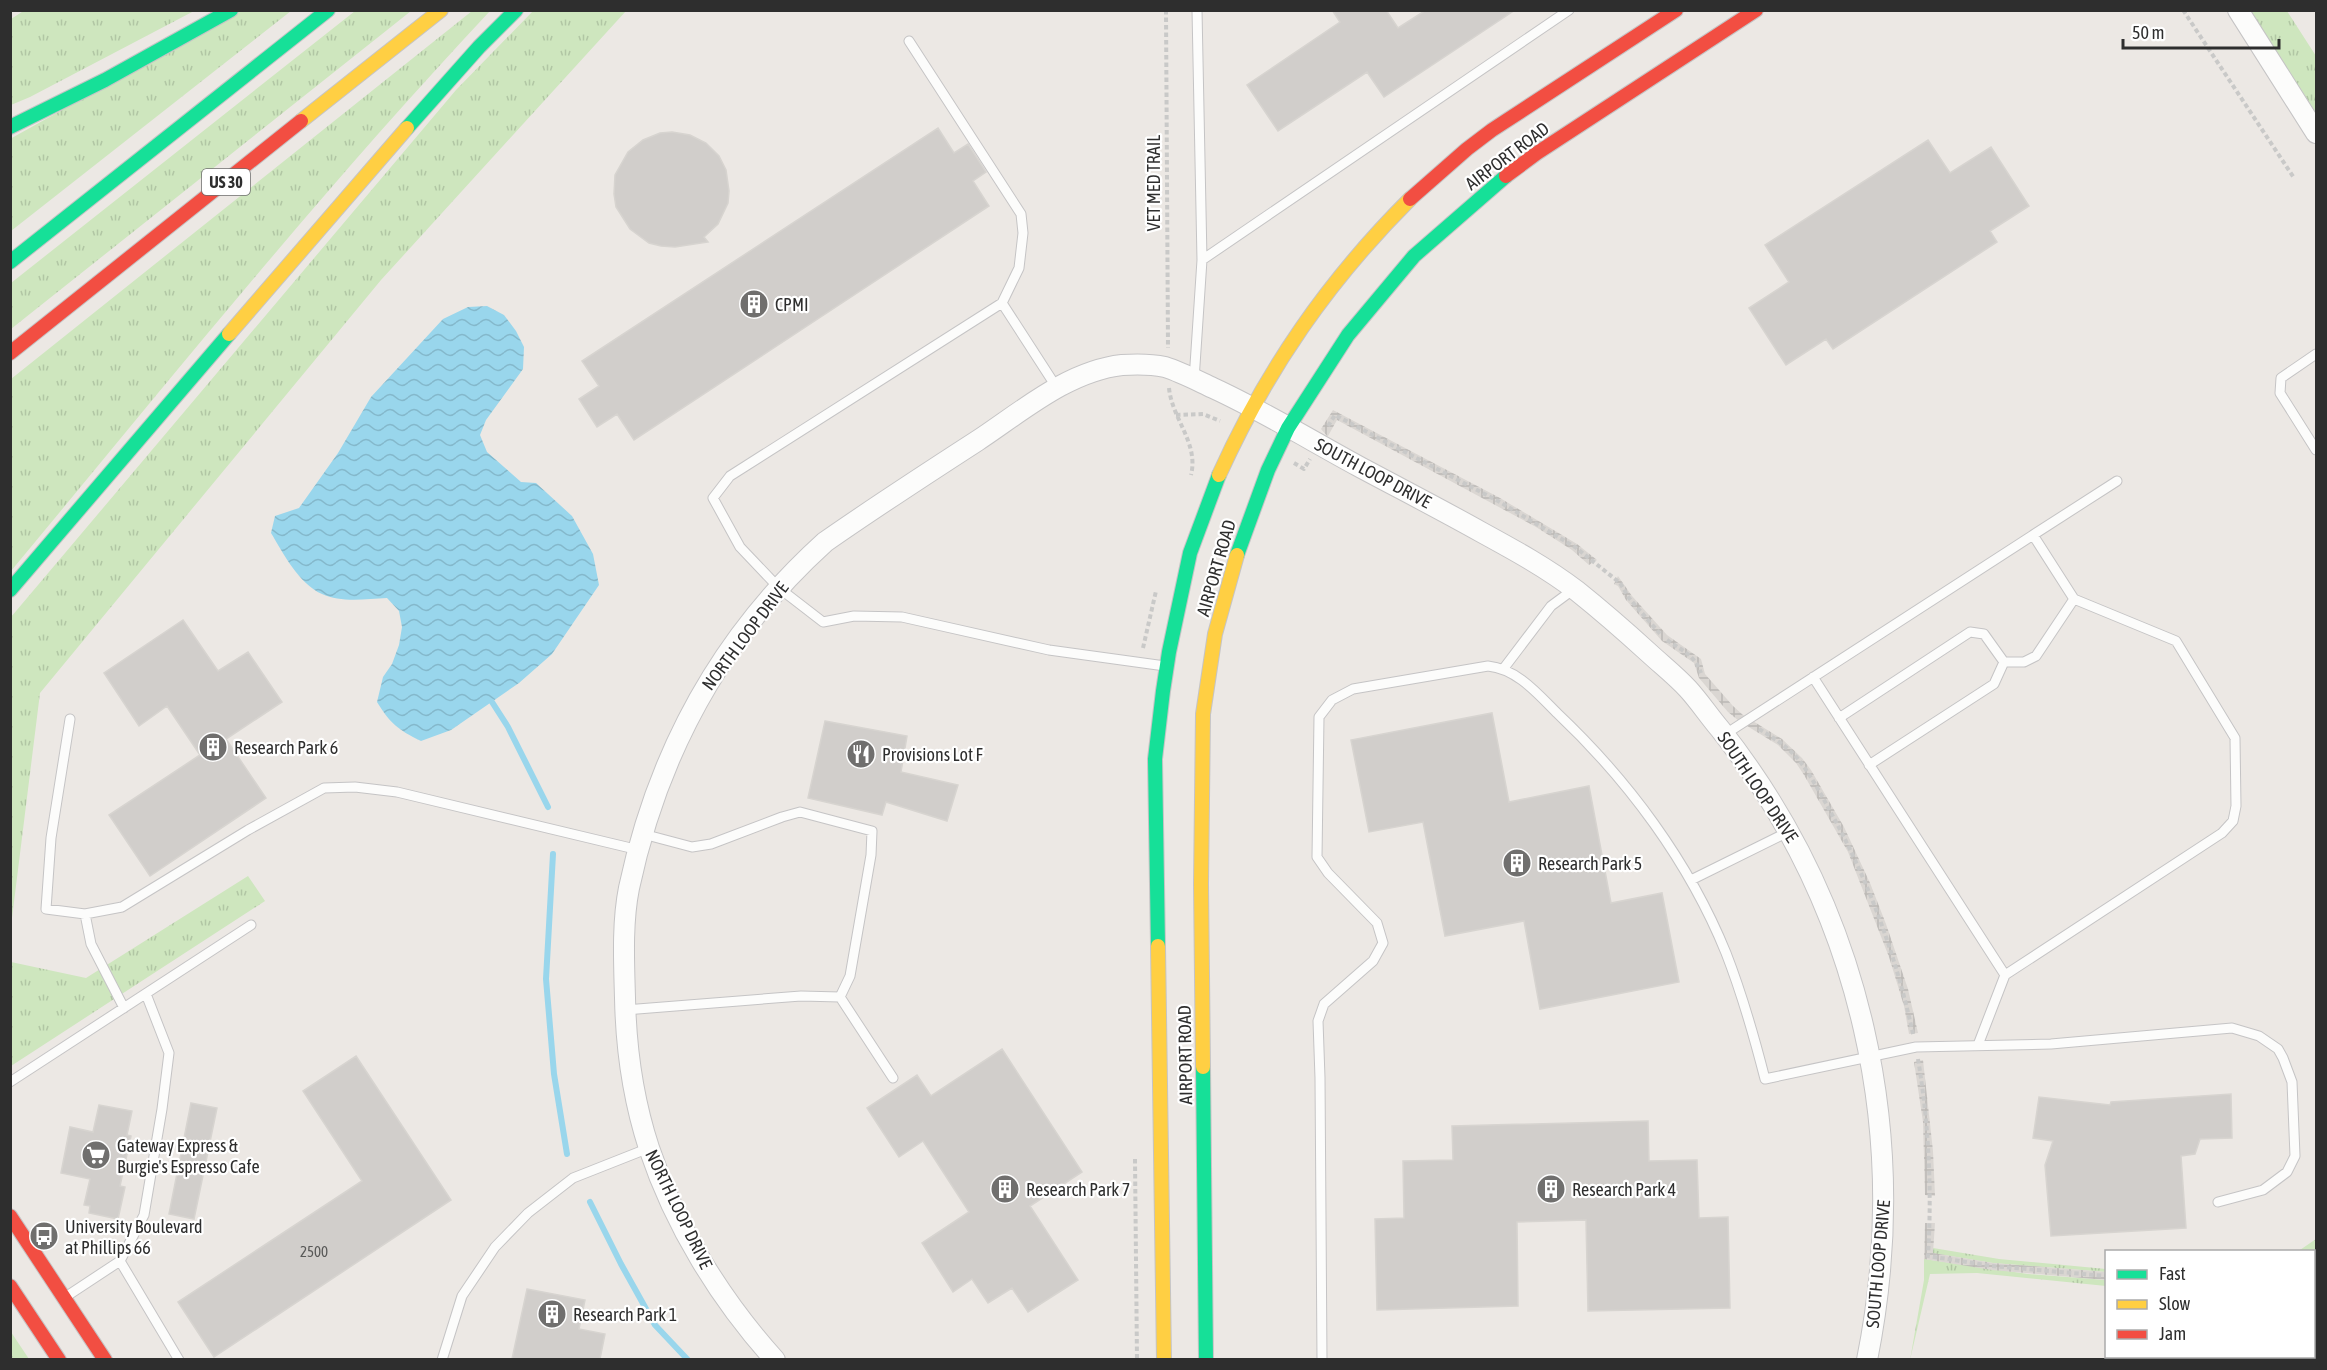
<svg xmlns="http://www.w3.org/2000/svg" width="2327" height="1370" font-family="'Asap Condensed',sans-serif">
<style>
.grass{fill:url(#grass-tufts)}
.plaza{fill:url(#plaza-grid)}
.water{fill:url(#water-waves)}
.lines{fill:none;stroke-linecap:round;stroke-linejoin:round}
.stream{stroke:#99d6ec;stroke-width:6}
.building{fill:#d1cecb;stroke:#d7d4d0;stroke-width:1.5}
.lane-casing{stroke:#c5c4c5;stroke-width:11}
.street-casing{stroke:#c5c4c5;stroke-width:22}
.fast-casing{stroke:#c5c4c5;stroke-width:16}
.slow-casing{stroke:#c5c4c5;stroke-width:16}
.jam-casing{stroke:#c5c4c5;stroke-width:16}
.path{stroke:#c9c9c8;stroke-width:4;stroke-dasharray:4.5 3;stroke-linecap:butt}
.lane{stroke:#fcfcfb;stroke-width:9}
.street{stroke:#fcfcfb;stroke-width:20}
.fast{stroke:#16e098;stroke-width:14}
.slow{stroke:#ffcf43;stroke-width:14}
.jam{stroke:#f24e42;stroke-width:14}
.labels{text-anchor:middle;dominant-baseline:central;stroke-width:4.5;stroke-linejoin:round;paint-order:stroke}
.number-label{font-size:15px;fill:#585857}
.shield{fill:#fff;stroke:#6d6d6d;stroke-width:1.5}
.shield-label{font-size:16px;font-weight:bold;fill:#2e2e2e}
.street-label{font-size:18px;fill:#2e2e2e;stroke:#fff}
.poi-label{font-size:18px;fill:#2e2e2e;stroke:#fff;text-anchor:start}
</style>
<defs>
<pattern id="grass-tufts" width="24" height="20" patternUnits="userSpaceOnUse" patternTransform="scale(1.5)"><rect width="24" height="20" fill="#cee6be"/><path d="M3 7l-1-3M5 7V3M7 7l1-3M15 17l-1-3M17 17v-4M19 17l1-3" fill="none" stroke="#b1c6a4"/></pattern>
<pattern id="plaza-grid" width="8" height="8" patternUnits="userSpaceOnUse" patternTransform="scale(1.5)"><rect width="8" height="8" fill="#dad6d2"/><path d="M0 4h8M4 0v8" fill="none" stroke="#bbb8b5"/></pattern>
<pattern id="water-waves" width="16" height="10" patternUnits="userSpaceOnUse" patternTransform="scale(1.5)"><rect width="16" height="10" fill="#99d6ec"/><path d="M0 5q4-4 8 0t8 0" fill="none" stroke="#84b8cb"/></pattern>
</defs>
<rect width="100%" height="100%" fill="#ece8e4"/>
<!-- grass -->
<path class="grass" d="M25 10H194V11L30 97 11 105V19Z
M240 11H291L11 231 10 139Z
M355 11H411L11 329V283Z
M472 11H490C322 190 168 382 11 571V379Z
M533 11H626L381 280 40 693 11 926V617L456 90Z
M2250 11H2287L2316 56V113Z
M248 876 265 901 11 1066V962L86 978Z
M2316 1239V1257L2314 1259V1252H2297Z
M1933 1248 1999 1259 2106 1269V1272L1993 1263 1932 1253Z
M1924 1259 2028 1274 2106 1280V1286L1977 1273 1930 1274 1910 1360 1924 1280Z
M10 1332H11L29 1359H11Z"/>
<!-- plaza -->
<path class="plaza" d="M1333 410 1500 498 1577 544 1597 560 1589 565 1572 550 1536 527 1337 420 1328 436H1327L1321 429Z
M1618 576 1632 596 1667 635 1701 659 1705 674 1733 706 1743 715 1782 739 1802 758 1811 770 1844 827 1870 883 1886 924 1908 989 1918 1033 1909 1034 1904 1006 1889 957 1848 852 1804 775 1796 763 1778 745 1739 721 1728 712 1699 678 1694 663 1662 641 1626 600 1618 586 1614 584Z
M1923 1060 1933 1151 1935 1196 1925 1195 1923 1122 1914 1062Z
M1925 1223H1935L1933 1253 1993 1263 2106 1272V1280L1992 1270 1924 1259Z"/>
<!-- water -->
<path class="water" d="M487 306 504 315 516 331 524 347 523 369 486 420 480 435 487 452 521 482 536 483 572 516 593 554 599 585 552 654 519 683 451 730 421 741C398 730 390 723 377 702L383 677 392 664 399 645 402 627 399 611 387 598C366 599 341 603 322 594 299 584 283 553 271 533L275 516 299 508 338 453 371 397 443 319 468 307Z"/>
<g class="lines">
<!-- stream -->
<path class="stream" d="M492 702 508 727 548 807
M553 854 546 979 554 1074 567 1154
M590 1202 621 1264 655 1325 688 1360"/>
</g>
<!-- building -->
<path class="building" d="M1332 10H1386L1398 28 1426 10H1515L1384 97 1367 72 1278 131 1247 85 1340 22Z
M938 128 954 153 968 144 986 172 973 181 989 206 634 440 617 414 597 427 579 399 599 386 582 361Z
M672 132 690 135 706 143 719 156 726 170 729 191 728 203 718 224 704 237 708 242 675 247 661 246 649 243 630 229 616 207 614 194 615 175 628 152 643 140 660 133Z
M1928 140 1950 173 1991 147 2029 206 1990 231 1997 242 1833 349 1826 339 1786 365 1749 308 1789 282 1765 245Z
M183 620 218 671 248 652 282 702 226 739 266 798 150 876 109 815 200 755 167 706 139 726 104 673Z
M1492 713 1509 802 1589 786 1611 903 1662 893 1679 982 1540 1009 1524 921 1445 936 1423 822 1369 832 1351 740Z
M825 721 907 736 901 772 958 785 947 821 886 802 882 815 808 798Z
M1002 1049 1082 1172 1030 1206 1078 1280 1028 1312 1012 1288 988 1303 972 1279 953 1292 922 1243 969 1212 923 1141 899 1157 867 1108 917 1075 931 1096Z
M356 1056 451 1200 214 1357 178 1302 362 1181 303 1091Z
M2231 1094 2232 1138 2200 1139 2195 1154 2181 1156 2186 1228 2051 1236 2045 1165 2053 1141 2033 1138 2039 1097 2110 1105 2111 1102Z
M191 1103 217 1108 194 1219 169 1214Z
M99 1105 132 1111 127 1135 131 1136 120 1186 125 1187 118 1219 89 1213 90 1206 84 1205 90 1179 61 1173 70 1127 93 1132Z
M1648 1121 1649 1161 1697 1160 1699 1218 1728 1217 1730 1308 1588 1311 1586 1220 1517 1222 1518 1306 1377 1310 1375 1219 1404 1218 1403 1161 1453 1160 1452 1126Z
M527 1289 585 1300 579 1329 605 1334 600 1359H512Z"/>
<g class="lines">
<!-- lane casing -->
<g class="lane-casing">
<path id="lane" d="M1197 10 1202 260
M909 41 1021 214 1023 233 1019 268 1002 303
M2316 354 2281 378 2280 393 2316 450
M1194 380 1202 260 1569 10
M1057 388 1002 303 730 476 713 498 740 547 779 588 823 622 854 616 902 617 1049 650 1165 666
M2033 535 2117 481
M1504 668 1551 606 1574 589
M1813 677 2005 975
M1839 718 1970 632 1984 634 2004 662H2024L2036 656 2074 599
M70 719 51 838 46 909 85 914 122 907 248 830 324 788 355 787 397 792 639 850
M1724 735 2033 535 2074 599 2176 641 2235 738 2236 806 2233 821 2222 833 2005 975 1978 1045
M1869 765 1994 684 2004 662
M643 834 692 847 711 844 782 817 800 812 872 831 871 855 850 976 840 997
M1691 880 1788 832
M85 914 91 944 124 1008
M625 1010 801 996 840 997 893 1078
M10 1082 251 925
M120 1261 179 1360
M67 1296 120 1261 144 1215 162 1109 169 1053 146 994
M442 1360 462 1296 495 1247 528 1213 573 1178 649 1148
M1322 1360 1320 1078 1318 1021 1324 1004 1373 961 1383 943 1377 923 1328 873 1317 857 1319 717 1332 700 1353 689 1488 666C1517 669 1537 693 1557 713 1628 780 1689 862 1726 953 1742 994 1754 1036 1765 1079L1916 1047 2051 1044 2232 1028 2259 1036 2278 1049 2283 1058 2292 1082 2295 1156 2287 1172 2263 1190 2218 1202"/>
</g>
<!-- street casing -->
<g class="street-casing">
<path id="street" d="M2238 10 2316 133
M775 1360C720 1299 675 1226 649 1148 633 1099 626 1049 625 998 624 962 622 923 629 888 658 752 722 635 825 542 875 507 926 474 977 441 1021 412 1068 371 1122 365 1136 364 1151 364 1165 367 1181 372 1198 381 1213 388 1263 411 1310 440 1358 466 1399 488 1440 509 1481 532 1514 550 1547 568 1577 591 1602 611 1626 632 1649 653 1662 665 1676 676 1688 689 1699 701 1709 716 1720 729 1862 909 1912 1136 1867 1360"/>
</g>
<!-- fast casing -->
<g class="fast-casing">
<path id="fast" d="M10 127 105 80 231 10
M407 128 479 47 516 10
M10 262 328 10
M1237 555 1268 470 1288 428 1348 335 1414 256 1506 176
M10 590 229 334
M1158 946 1155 759 1163 691 1169 652 1190 553 1219 475
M1203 1067 1206 1360"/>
</g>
<!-- slow casing -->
<g class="slow-casing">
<path id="slow" d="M301 121 441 10
M229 334 407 128
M1219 475C1267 369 1328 281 1410 199
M1158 946 1164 1360
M1203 1067 1201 884 1203 714 1215 634 1237 555"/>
</g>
<!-- jam casing -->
<g class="jam-casing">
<path id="jam" d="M1506 176 1537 153 1756 10
M1410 199 1467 149 1492 130 1676 10
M10 353 301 121
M10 1216 105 1360
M10 1286 59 1360"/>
</g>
<!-- path -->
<path class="path" d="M1166 10 1168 348
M2183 10 2294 178
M1169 388C1172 419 1199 443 1191 475
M1176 415 1203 414 1220 421
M1328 426 1335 415 1498 501 1575 547 1620 583 1629 598 1661 635
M1294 463 1304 469 1310 459
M1667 640C1681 650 1695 655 1701 673
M1143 648 1156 591
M1759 729C1774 738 1788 747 1799 760 1811 776 1821 794 1830 811 1869 881 1896 956 1913 1034
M1918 1059C1929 1125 1932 1190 1928 1256L1992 1266 2106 1276
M1135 1159 1137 1360
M2314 1263 2316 1261"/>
<!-- lane -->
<use href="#lane" class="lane"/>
<!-- street -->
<use href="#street" class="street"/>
<!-- fast -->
<use href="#fast" class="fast"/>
<!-- slow -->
<use href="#slow" class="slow"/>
<!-- jam -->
<use href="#jam" class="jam"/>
</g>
<!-- icons -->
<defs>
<g id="building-disc" transform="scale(1.5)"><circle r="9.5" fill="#706f6e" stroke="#fff"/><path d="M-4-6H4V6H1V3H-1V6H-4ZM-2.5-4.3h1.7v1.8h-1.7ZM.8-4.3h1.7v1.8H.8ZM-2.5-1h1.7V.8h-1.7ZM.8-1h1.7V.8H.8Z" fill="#fff"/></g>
<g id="restaurant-disc" transform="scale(1.5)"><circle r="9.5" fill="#706f6e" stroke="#fff"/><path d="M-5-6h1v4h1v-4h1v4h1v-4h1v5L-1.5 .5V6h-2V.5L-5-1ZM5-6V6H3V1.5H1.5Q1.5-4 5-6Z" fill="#fff"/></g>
<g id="supermarket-disc" transform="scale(1.5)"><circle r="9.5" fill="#706f6e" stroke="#fff"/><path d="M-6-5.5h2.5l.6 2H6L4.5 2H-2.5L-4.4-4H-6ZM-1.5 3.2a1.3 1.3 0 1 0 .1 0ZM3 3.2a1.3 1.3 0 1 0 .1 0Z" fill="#fff"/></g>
<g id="bus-disc" transform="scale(1.5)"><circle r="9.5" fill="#706f6e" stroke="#fff"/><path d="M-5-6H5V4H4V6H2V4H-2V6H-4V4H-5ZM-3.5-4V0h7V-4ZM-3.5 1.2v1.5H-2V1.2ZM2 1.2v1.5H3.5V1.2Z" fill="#fff"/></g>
</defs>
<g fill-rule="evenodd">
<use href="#building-disc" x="754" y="304"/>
<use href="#building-disc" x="213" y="747"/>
<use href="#restaurant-disc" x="861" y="754"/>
<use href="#building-disc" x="1517" y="863"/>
<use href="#supermarket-disc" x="96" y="1155"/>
<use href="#building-disc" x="1005" y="1189"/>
<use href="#building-disc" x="1551" y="1189"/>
<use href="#bus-disc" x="44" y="1236"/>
<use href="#building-disc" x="552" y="1314"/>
</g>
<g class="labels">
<!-- number labels -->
<g class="number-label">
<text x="314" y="1251">2500</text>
</g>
<!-- shield labels -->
<rect class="shield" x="202" y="169" width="48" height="26" rx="4.5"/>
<g class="shield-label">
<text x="226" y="182">US 30</text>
</g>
<!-- street labels -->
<g class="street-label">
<text transform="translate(1507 156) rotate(-37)">AIRPORT ROAD</text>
<text transform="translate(1153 183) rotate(-90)">VET MED TRAIL</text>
<text transform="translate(1373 473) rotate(28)">SOUTH LOOP DRIVE</text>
<text transform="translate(1216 568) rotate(-74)">AIRPORT ROAD</text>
<text transform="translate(745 636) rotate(-53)">NORTH LOOP DRIVE</text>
<text transform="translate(1758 787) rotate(56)">SOUTH LOOP DRIVE</text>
<text transform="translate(1185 1055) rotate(-91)">AIRPORT ROAD</text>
<text transform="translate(679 1209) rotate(64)">NORTH LOOP DRIVE</text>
<text transform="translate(1878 1264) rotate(-85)">SOUTH LOOP DRIVE</text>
</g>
<!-- poi labels -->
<g class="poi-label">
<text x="775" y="304">CPMI</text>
<text x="234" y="747">Research Park 6</text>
<text x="882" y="754">Provisions Lot F</text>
<text x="1538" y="863">Research Park 5</text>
<text x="117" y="1145">Gateway Express &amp;<tspan x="117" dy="21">Burgie's Espresso Cafe</tspan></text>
<text x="1026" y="1189">Research Park 7</text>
<text x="1572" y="1189">Research Park 4</text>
<text x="65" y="1226">University Boulevard<tspan x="65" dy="21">at Phillips 66</tspan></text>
<text x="573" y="1314">Research Park 1</text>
</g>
</g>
<!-- border -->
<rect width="2327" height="1370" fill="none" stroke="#2e2e2e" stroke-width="24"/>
<!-- legend -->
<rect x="2105" y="1250" width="210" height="108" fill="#ffffff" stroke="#ababab" stroke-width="1.5"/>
<rect x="2117" y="1270" width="30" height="9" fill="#16e098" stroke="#ababab" stroke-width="1.5"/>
<text x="2159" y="1280" font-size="18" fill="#2e2e2e">Fast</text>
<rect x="2117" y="1300" width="30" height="9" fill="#ffcf43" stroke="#ababab" stroke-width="1.5"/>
<text x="2159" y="1310" font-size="18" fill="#2e2e2e">Slow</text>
<rect x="2117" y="1330" width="30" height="9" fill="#f24e42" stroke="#ababab" stroke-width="1.5"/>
<text x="2159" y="1340" font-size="18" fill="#2e2e2e">Jam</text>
<!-- scale -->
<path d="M2123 39v9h156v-9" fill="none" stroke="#2e2e2e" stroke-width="3"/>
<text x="2132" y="39" font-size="18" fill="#2e2e2e" stroke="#ffffff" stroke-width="4.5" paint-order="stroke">50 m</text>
</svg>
